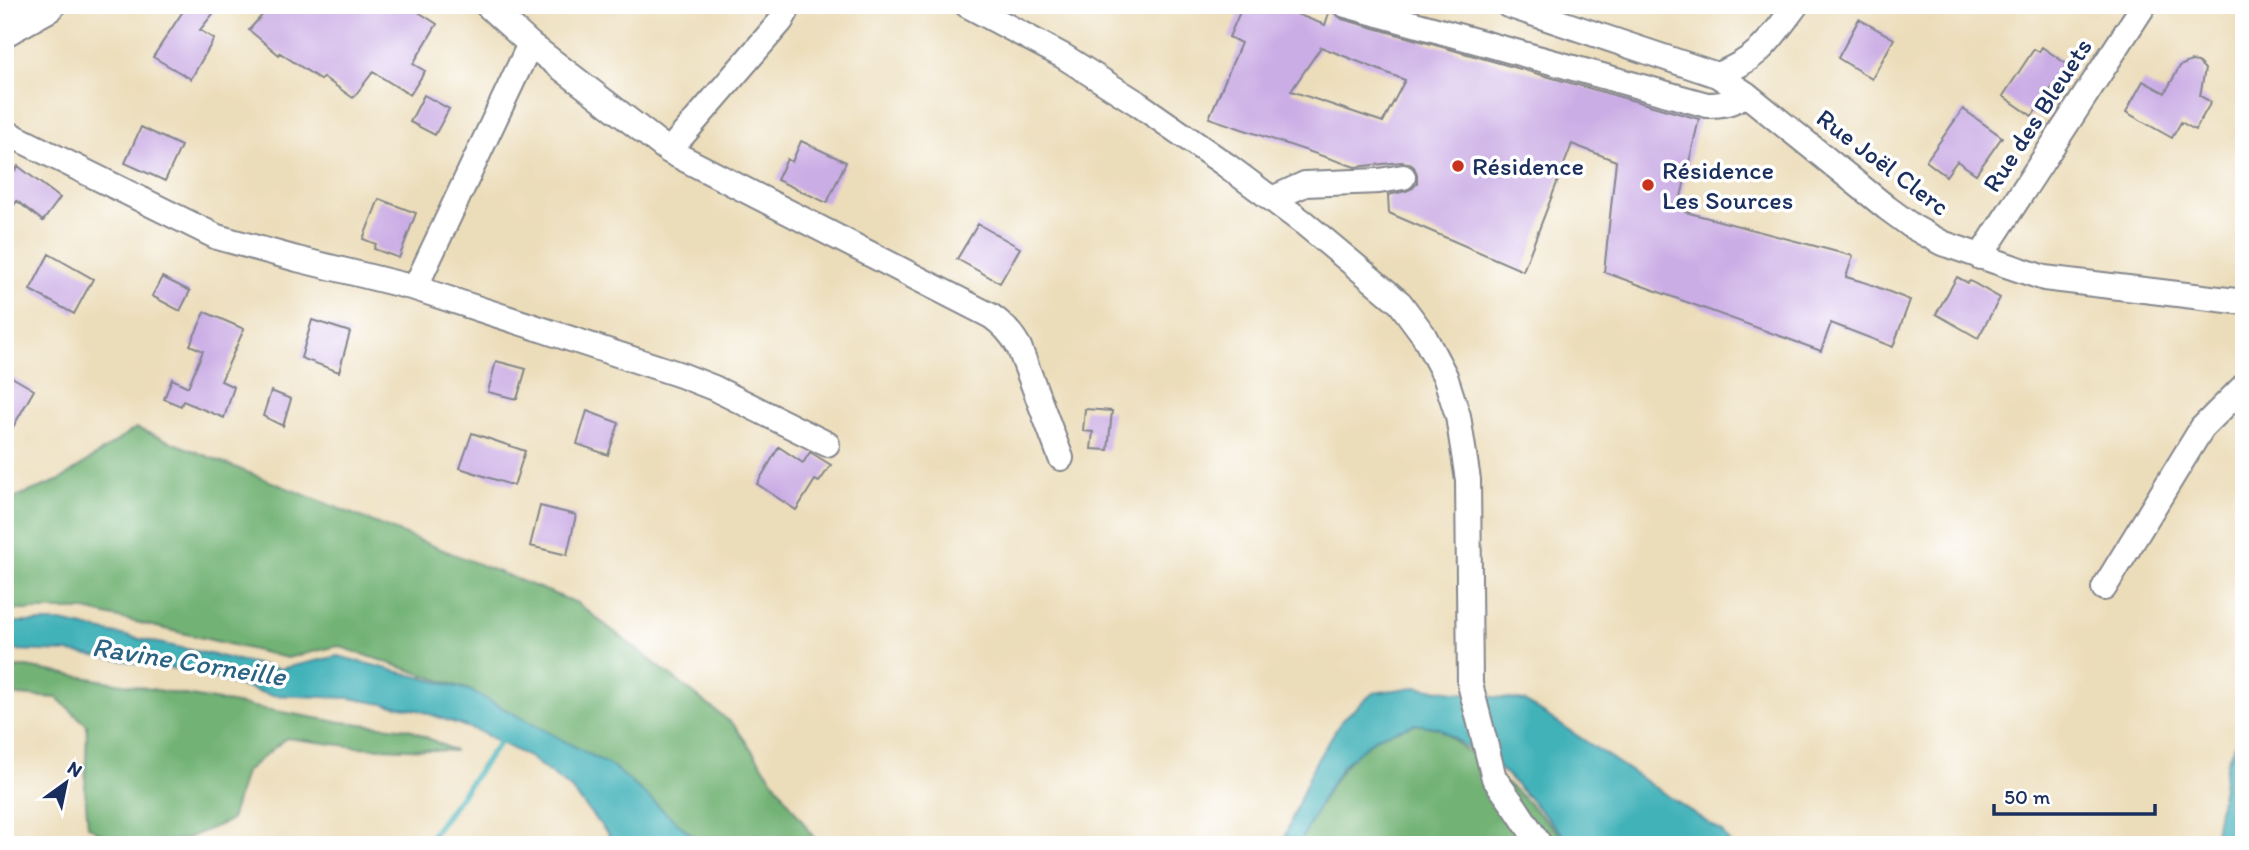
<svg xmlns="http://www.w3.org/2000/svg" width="2249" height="850" font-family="Itim,sans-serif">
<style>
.forest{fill:#72b274;stroke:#467069;stroke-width:2}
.water{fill:#42b2b9;stroke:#2e708c;stroke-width:2}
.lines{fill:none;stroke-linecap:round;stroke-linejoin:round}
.stream{stroke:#42b2b9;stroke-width:6}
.building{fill:#cbade5;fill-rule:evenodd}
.street-casing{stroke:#84868c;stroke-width:28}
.secondary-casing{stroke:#84868c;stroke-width:37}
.street{stroke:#fff;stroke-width:24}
.secondary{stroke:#fff;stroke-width:33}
.poi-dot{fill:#c8321e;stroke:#fff;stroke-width:2.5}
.labels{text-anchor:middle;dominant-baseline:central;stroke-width:7;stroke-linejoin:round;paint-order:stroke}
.street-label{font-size:26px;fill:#1b2f5e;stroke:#fff}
.poi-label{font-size:26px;fill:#1b2f5e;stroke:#fff;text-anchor:start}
.water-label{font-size:28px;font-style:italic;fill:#2b6382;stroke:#fff}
</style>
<rect width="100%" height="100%" fill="#fff"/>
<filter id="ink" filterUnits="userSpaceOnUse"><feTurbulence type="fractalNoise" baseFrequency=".0143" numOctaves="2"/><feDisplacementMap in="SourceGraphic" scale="14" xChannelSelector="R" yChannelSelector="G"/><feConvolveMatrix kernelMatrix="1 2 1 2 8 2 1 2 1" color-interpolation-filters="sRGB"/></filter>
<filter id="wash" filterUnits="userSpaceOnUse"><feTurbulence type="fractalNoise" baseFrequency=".00686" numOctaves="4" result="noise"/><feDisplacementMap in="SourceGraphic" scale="28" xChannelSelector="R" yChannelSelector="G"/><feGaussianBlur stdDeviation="1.57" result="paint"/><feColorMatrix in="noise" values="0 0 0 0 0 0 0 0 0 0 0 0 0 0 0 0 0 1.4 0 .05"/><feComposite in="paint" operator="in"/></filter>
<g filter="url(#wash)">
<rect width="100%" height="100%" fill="#ecddba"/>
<!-- forest -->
<path class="forest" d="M136 428 577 603 734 725 819 845H703L682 829 469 690 338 646 287 658 85 610H5V501L60 480Z
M26 667 333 721 409 729 455 751 357 747 286 738 245 772 231 820 185 839 134 845H119L88 826 85 791 87 725 57 698 5 694V668Z
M1415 724 1439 728 1515 790 1571 845H1299C1315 812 1345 752 1378 736 1390 731 1403 728 1415 724Z"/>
<!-- water -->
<path class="water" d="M5 622H61L279 669 338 656 469 690 615 768 703 845H617L571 789 529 757 478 731 418 710 349 698 270 695 190 671 69 652 16 650 5 653Z
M1416 687 1525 701 1722 832 1731 845H1573L1506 774 1439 728 1415 724 1377 737 1343 765 1322 799 1299 845H1281L1314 765 1342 720 1373 693Z
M2244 723V845H2213L2227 762Z"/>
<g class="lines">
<!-- stream -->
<path class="stream" d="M425 845 504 736"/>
</g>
<g id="blocks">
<!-- building -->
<path class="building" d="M187 5H220L200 30 214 39 191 79 153 57Z
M271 5H421L417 11 437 24 413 64 425 71 410 95 373 72 353 98 323 77 321 80 280 53 279 55 249 30Z
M1243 5H1273L1325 25 1330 10 1342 19 1699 119 1678 210 1853 256 1846 277 1867 283 1910 300 1893 347 1831 323 1821 351 1604 272 1616 161 1572 144 1523 271 1389 213 1388 195 1406 191 1413 188 1417 183V174L1414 167 1409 163 1401 162 1355 167 1209 118 1241 43 1229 37ZM1321 47 1405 80 1383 122 1291 91Z
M1859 19 1894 39 1872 79 1838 58Z
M2042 47 2068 65 2032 116 2003 96 2034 49 2039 52Z
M2191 61 2198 62 2205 69 2200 96 2211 102 2195 130 2181 122 2172 138 2126 112 2143 81 2165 93 2180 66Z
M424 95 449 109 435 135 410 122Z
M1963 109 2002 137 1976 174 1957 161 1946 176 1926 161Z
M141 127 181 146 165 181 125 163Z
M801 141 846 162 827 203 777 180 787 159 792 162Z
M5 161 16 170 18 166 60 198 43 221 17 201 5 217Z
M379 199 416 213 399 258 374 249 376 244 363 239Z
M978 224 1020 248 1000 283 957 259Z
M49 254 93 279 74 314 30 290Z
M162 277 190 291 180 311 152 296Z
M1957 277 1968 283 1970 281 2000 298 1978 338 1936 314Z
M205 312 244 329 221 381 234 387 224 418 183 401 181 406 164 399 172 379 188 387 203 351 190 345Z
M312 320 350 332 339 372 301 358Z
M496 361 526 369 517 399 488 392Z
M5 373 34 390 5 441Z
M271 391 291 399 283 426 263 416Z
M1085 409 1112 411 1108 450 1091 449 1093 432 1083 431Z
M587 411 619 423 608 455 577 444Z
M472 433 525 451 514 486 460 468Z
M779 447 803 463 810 452 831 465 819 482 815 480 796 510 757 484Z
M540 506 576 515 567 555 530 546Z"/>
</g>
</g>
<g filter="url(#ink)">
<use href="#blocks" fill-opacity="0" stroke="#84868c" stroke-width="2"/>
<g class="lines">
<!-- street casing -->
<g class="street-casing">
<path id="street" d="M487 5 530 44 669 151 991 316C1004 325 1012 334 1019 347L1061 458
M967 5 1063 56 1137 103 1226 165 1304 223 1400 303 1423 334 1445 376 1458 416 1468 480 1470 684 1494 778 1515 807 1540 845
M1346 5 1707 105C1722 105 1733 103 1746 94
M1508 5 1717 75 1746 94 1887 208 1913 227 1942 243 2044 278 2244 302
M1717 75C1759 59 1770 40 1796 5
M5 132 217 237 297 259 415 288 681 375 714 388 827 444
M669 151 781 21 786 12 788 5
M1272 199 1305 184 1379 181 1403 177
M1980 257 2144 5
M415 288 530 44
M2104 588 2202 428 2244 386"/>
</g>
<!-- secondary casing -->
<g class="secondary-casing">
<path id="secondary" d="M5 29 48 5"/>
</g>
<!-- street -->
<use href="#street" class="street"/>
<!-- secondary -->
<use href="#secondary" class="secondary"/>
</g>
</g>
<!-- markers -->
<g class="poi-dot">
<circle cx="1458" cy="166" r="7"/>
<circle cx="1648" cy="185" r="7"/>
</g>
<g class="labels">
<!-- street labels -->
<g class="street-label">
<text transform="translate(2037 115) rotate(-57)">Rue des Bleuets</text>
<text transform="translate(1883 162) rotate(37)">Rue Joël Clerc</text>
</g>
<!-- poi labels -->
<g class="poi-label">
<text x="1472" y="166">Résidence</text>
<text x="1662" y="170">Résidence<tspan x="1662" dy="30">Les Sources</tspan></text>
</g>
<!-- water labels -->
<g class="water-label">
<text transform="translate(189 661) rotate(9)">Ravine Corneille</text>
</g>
</g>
<!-- margin -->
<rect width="2249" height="850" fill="none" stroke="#fff" stroke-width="28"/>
<!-- north arrow -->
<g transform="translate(66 783) rotate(33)" stroke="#ffffff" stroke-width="5" paint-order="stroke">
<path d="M0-5L12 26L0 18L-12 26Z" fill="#1b2f5e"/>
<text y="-10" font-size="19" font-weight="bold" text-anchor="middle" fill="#1b2f5e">N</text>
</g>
<!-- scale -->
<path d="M1994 804v10h161v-10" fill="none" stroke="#1b2f5e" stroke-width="3.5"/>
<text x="2004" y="804" font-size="21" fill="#1b2f5e" stroke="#ffffff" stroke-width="5" paint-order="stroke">50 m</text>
</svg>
